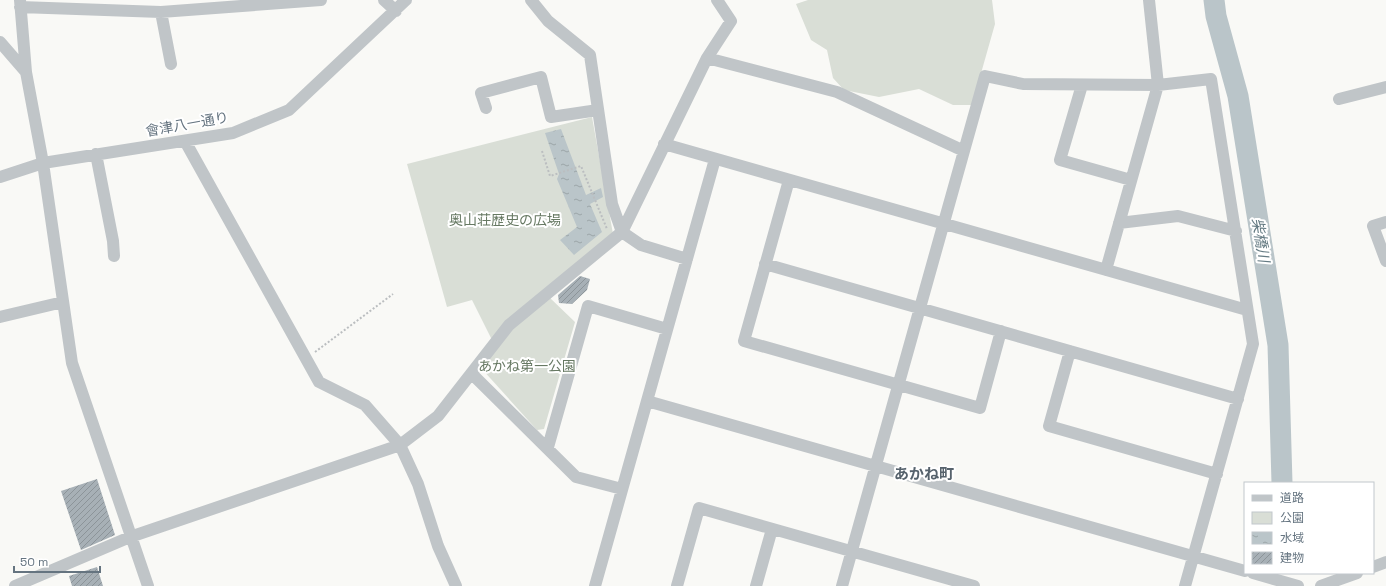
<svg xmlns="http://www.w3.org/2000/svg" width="1386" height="586" font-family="'Space Grotesk','Noto Sans JP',sans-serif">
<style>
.green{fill:#d9ded6}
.water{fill:url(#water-ripples)}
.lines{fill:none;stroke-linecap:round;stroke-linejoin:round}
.river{stroke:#bac5c9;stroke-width:21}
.building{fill:url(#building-hatch)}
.path{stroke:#bbbec0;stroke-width:2;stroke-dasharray:2 2;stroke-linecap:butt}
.minor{stroke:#c0c5c8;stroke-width:12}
.labels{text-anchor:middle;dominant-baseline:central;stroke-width:4;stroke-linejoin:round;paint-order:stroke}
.street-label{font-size:14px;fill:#657480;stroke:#fff}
.park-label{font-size:14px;fill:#677963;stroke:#fff}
.water-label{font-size:15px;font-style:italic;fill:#647a82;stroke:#fff}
.neighbourhood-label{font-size:15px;font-weight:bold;fill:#56626c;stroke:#fff}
</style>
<defs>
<pattern id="water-ripples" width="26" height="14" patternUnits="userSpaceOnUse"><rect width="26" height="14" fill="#bac5c9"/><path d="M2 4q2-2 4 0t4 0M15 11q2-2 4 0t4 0" fill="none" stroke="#9ba5a8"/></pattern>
<pattern id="building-hatch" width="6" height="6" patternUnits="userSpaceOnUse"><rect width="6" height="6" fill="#a7b0b6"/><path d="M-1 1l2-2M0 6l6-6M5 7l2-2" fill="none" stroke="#8c9499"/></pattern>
</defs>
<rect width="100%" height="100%" fill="#f9f9f6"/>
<!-- green -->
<path class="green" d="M808 0H992L995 24 972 105H953L919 89 879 97 844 90 833 78 827 50 811 40 796 4Z
M592 117 613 234 492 340 472 300 447 307 407 164Z
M549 297 575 322 544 429 537 430 481 368 516 324Z"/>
<!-- water -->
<path class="water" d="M561 129 586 195 601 188 603 197 590 204 602 232 574 255 560 240 577 227 557 179 559 174 545 133Z"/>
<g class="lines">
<!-- river -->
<path class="river" d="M1214 0 1216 16 1238 96 1278 345 1282 483"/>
</g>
<!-- building -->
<path class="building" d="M580 276 590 279 587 290 572 304 559 303 558 295Z
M97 479 115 535 81 550 61 491Z
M97 567 103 586H72L69 576Z"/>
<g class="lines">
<!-- path -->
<path class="path" d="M542 151 550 176 581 166 607 229
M315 352 393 294"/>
<!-- minor -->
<path class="minor" d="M20 0 26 72 43 163 72 363 148 586
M384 0 396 11
M531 0 548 21 590 55 612 204 622 232 641 245 687 259
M20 7 161 12 321 0
M161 12 171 64
M0 42 26 72
M707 58 837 92 964 151
M1082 85 1060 160 1131 180
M1339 99 1386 87
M486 108 481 93 541 77 551 117 598 110
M185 141 319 382 365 405 400 445 418 484 438 546 456 586
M664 144 1247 310
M96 154 113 241 114 256
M0 177 43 163 233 133 289 110 406 0
M789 180 744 341 980 408 1001 331
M1386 222 1373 226 1386 261
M1119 223 1178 216 1236 231
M765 264 1238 399
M1106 270 1158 85 1149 0
M0 317 63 302
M1070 351 1049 426 1217 474
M472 374 576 477 622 489
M647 401 1245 571
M548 447 588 306 667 329
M1373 567 1386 562
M1253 573 1298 586
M15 586 130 537 400 445 438 416 509 325 622 232 707 58 731 21 717 0
M595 586 715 159
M677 586 699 508 974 586
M756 586 772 529
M842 586 985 76 1023 84 1158 85 1211 79 1253 344 1185 586
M1321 586 1357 573"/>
</g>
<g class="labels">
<!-- street labels -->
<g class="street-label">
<text transform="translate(187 124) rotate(-10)">會津八一通り</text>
</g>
<!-- park labels -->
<g class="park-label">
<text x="505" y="220">奥山荘歴史の広場</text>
<text x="527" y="366">あかね第一公園</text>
</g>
<!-- water labels -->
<g class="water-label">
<text transform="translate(1261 240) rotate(81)">柴橋川</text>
</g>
<!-- neighbourhood labels -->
<g class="neighbourhood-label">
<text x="924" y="473">あかね町</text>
</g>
</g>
<!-- legend -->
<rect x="1244" y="482" width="130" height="92" fill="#ffffff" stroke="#c1c7cc"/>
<rect x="1252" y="495" width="20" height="6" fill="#c0c5c8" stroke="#c1c7cc"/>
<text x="1280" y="502" font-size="12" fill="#657480">道路</text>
<rect x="1252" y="512" width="20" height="12" fill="#d9ded6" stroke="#c1c7cc"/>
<text x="1280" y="522" font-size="12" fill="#657480">公園</text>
<rect x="1252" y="532" width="20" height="12" fill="url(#water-ripples)" stroke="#c1c7cc"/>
<text x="1280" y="542" font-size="12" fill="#657480">水域</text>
<rect x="1252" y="552" width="20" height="12" fill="url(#building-hatch)" stroke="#c1c7cc"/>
<text x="1280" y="562" font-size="12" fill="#657480">建物</text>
<!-- scale -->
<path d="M14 566v6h86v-6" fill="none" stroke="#657480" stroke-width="2"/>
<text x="20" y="566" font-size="12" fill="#657480" stroke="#ffffff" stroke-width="3" paint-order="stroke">50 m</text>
</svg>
